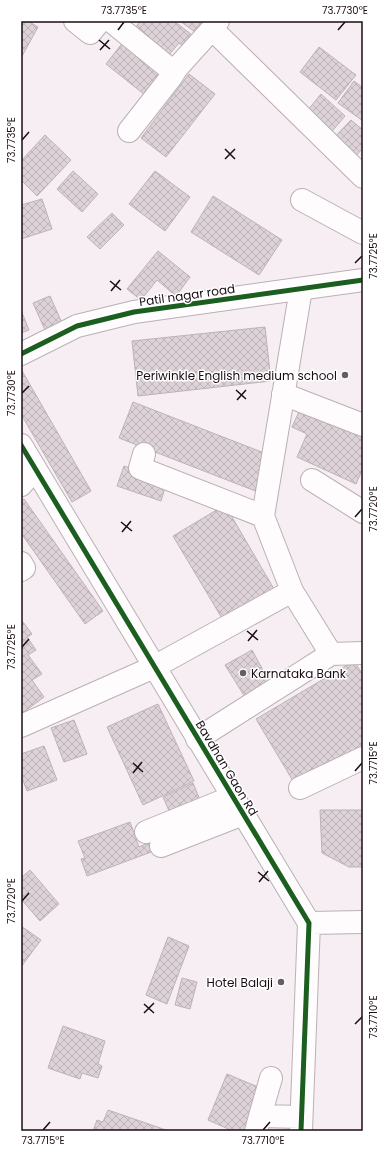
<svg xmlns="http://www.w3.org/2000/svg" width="384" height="1152" font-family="Poppins,sans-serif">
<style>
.building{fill:url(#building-cross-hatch);stroke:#bcb2b7}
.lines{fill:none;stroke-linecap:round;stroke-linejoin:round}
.minor-casing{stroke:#bbb0b5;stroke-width:24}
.minor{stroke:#fefcfd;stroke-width:22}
.cycleway-casing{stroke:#fff;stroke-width:8}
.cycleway{stroke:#1b5e20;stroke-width:5}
.ticks{fill:none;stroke:#1a0d14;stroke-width:1.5}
.poi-dot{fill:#675c62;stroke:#fff;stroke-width:1.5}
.labels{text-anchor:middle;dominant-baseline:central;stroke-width:3;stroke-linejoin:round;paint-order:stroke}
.street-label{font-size:12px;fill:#1a0d14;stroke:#fff}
.poi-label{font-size:12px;fill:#1a0d14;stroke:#fff;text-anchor:end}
.neatline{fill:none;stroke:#1a0d14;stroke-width:1.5}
.ticks-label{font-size:10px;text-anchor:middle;fill:#1a0d14}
</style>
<defs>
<pattern id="building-cross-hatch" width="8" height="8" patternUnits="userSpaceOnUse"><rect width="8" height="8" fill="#ddd2d7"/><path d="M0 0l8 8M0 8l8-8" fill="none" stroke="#bdb3b8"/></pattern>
</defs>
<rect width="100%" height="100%" fill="#f6eef2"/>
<!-- building -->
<path class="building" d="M21 21H28L38 27 21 58Z
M140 21H174L192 35 183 46 179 43 168 56 134 30Z
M180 21H209L199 35Z
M124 41 168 77 150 99 106 64Z
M319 47 356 75 336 100 300 72Z
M189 74 215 94 166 157 141 138Z
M354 81 363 88V121L338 103Z
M321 94 345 116 327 137 303 116Z
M351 120 363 130V148L352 160 331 141Z
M45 135 71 160 37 196 21 180V161Z
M73 171 98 194 82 212 57 189Z
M155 171 190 197 165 231 129 204Z
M213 196 282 240 259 275 191 232Z
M42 199 52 229 21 239V205Z
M112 213 124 225 100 249 87 237Z
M158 251 190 277 176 296 157 280 141 300 127 289Z
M50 296 62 323 45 330 33 303Z
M21 310 29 330 21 333Z
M265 327 271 381 138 396 132 341Z
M21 369 91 491 72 502 21 414Z
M133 402 272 456 258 492 119 438Z
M303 403 363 431V468L356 484 297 457 307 434 292 427Z
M124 466 167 481 161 501 117 486Z
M24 499 103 611 85 624 21 533V502Z
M225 505 274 589 223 620 173 536Z
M23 622 32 634 27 637 36 650 28 655 42 674 32 680 44 697 21 714V624Z
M252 650 270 683 245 697 225 665Z
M354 661 363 675V747L296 786 256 719Z
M158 704 194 781 143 805 107 727Z
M74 720 87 754 64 762 51 728Z
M44 746 57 780 27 791 21 775V754Z
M193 783 203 807 173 820 163 797Z
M320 810H363V867H349L322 853Z
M130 822 139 847 148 843 151 852 87 876 81 859 85 858 78 841Z
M30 870 59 904 40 921 21 899V878Z
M21 926 41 940 21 967Z
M168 937 189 946 167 1004 146 995Z
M182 978 197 982 190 1009 175 1005Z
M63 1026 105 1041 98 1064 102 1066 98 1078 82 1073 80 1079 48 1068Z
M227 1074 263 1089 245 1131H233L208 1120Z
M108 1110 169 1131H93L97 1120 103 1122Z"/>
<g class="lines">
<!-- minor casing -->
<g class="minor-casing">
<path id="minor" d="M75 21 90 33 100 21
M111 21 170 69H176L212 29 218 21
M212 29 363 177
M129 131 172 76 176 69
M302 200 363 233
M21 354 77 326 134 312 363 280
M283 394 363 425
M21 445 309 923 301 1131
M144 454 140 468 263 516 292 591 331 654 363 653
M312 480 363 512
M21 485 35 469
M263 516 301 289
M21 563 24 568 21 570
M21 726 154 667 292 591
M197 739 331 654
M300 788 363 758
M146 832 232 797
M161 846 243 814
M309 923 363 922
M260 1116 271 1078
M256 1131 260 1116 301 1117"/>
</g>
<!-- minor -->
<use href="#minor" class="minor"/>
<!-- cycleway casing -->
<g class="cycleway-casing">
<path id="cycleway" d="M21 354 77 326 134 312 363 280
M21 445 309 923 301 1131"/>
</g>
<!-- cycleway -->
<use href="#cycleway" class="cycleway"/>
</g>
<!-- ticks -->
<path class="ticks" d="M118 30 124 22M338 30 345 22M99 40 110 49M100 50 109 40M22 140 29 132M225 149 235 159M225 159 235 149M355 263 362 256M110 281 121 290M111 291 120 280M236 390 246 399M22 393 29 386M237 400 246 390M355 517 362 509M121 522 132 531M122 532 131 521M247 631 258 640M248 641 257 630M22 647 29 639M133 763 143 772M355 771 362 763M133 773 142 762M258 872 269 881M259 882 268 871M22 901 29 893M144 1004 154 1013M144 1013 154 1003M355 1024 362 1017M43 1130 50 1122M263 1130 270 1122"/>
<!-- markers -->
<g class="poi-dot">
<circle cx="345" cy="375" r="4"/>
<circle cx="243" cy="673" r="4"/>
<circle cx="281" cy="982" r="4"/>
</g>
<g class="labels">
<!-- street labels -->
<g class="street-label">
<text transform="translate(187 295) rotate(-8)">Patil nagar road</text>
<text transform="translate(227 768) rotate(59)">Bavdhan Gaon Rd</text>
</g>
<!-- poi labels -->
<g class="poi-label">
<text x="337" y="375">Periwinkle English medium school</text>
<text x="251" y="673" text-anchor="start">Karnataka Bank</text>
<text x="273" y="982">Hotel Balaji</text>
</g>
</g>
<!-- border -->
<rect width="384" height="1152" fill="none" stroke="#ffffff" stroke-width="44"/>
<rect x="22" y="22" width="340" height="1108" class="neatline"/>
<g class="ticks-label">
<text x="124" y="14">73.7735°E</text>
<text x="345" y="14">73.7730°E</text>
<text transform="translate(11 140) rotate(-90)" y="4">73.7735°E</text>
<text transform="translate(373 256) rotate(-90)" y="4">73.7725°E</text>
<text transform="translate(11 393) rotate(-90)" y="4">73.7730°E</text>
<text transform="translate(373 509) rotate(-90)" y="4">73.7720°E</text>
<text transform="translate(11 647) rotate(-90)" y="4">73.7725°E</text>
<text transform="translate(373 763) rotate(-90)" y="4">73.7715°E</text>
<text transform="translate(11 901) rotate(-90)" y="4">73.7720°E</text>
<text transform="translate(373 1017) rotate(-90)" y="4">73.7710°E</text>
<text x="43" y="1144">73.7715°E</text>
<text x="263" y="1144">73.7710°E</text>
</g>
</svg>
